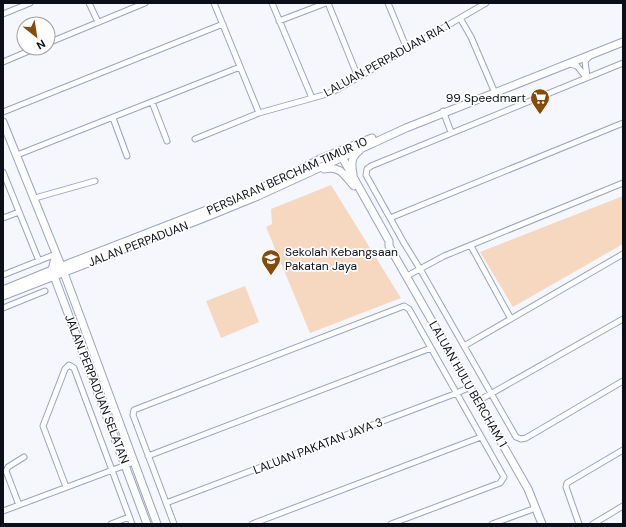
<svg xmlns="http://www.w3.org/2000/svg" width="626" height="527" font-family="'DM Sans',sans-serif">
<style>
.green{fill:#f6d8c1}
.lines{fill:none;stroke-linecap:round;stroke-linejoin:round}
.street-casing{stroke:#9aa4bd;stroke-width:7}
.secondary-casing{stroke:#9aa4bd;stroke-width:9}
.street{stroke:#fff;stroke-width:5}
.secondary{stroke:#fff;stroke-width:7}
.labels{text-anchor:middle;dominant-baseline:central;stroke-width:3.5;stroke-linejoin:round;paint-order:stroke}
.street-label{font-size:12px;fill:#0c0f18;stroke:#fff}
.poi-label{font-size:12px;fill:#0c0f18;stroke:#fff;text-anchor:end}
</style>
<rect width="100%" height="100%" fill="#f5f7fc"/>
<!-- green -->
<path class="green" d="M331 185 401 298 310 333 266 227 272 224 271 209Z
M623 196V244L513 307 480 252Z
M245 286 259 322 221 338 206 301Z"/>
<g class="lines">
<!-- street casing -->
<g class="street-casing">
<path id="street" d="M89 3 98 22
M214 3 259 113
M272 3 312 98
M328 3 358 77
M388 3 407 49
M3 14 30 3
M460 18 471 37 495 93
M279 21 326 3
M48 43 145 3
M3 62 36 48
M623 63 371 166 367 169 366 175 404 243 420 269 516 437 521 439 526 438 623 381
M570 64 577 66 586 77
M587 77 585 61 590 56
M152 102 167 141
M443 111 451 132
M3 112 223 24
M113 118 127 156
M195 139 259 113 327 94 338 89 486 3
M17 155 240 67
M3 172 39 261
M35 198 95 181
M3 218 19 212
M390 218 623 123
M471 246 511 319
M3 275 56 254
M407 276 444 256 623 183
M3 308 45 291
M464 346 623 254
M478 401 623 319
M148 456 431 348
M66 487 43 426 65 369 69 365 74 368 132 524
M166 503 457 393 470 387
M19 505 6 471 8 467 24 457
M3 511 134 462
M111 524 129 517
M174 524 133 415 134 410 404 306 409 309 504 477 500 483 391 524
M252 524 481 437
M492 524 536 508
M579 524 566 487 567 483 623 450
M593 524 623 506"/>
</g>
<!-- secondary casing -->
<g class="secondary-casing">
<path id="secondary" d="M3 122 64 273 157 524
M342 157 389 241V246L528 489 542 524
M324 169C340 165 344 175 354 186
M353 174C351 164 351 157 359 151
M56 254 52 270 54 276 147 524
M3 290 52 270 248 194 288 176 320 159 372 138
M3 296 209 216 258 196 406 128 623 42"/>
</g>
<!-- street -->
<use href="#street" class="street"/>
<!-- secondary -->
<use href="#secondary" class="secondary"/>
</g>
<!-- icons -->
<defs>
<g id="supermarket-pin" transform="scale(1)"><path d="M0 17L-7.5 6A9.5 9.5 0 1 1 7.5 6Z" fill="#874b07" stroke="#fff"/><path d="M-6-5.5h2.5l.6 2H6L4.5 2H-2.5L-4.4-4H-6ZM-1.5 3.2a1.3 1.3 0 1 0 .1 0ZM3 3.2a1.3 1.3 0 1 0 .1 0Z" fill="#fff"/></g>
<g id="school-pin" transform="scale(1)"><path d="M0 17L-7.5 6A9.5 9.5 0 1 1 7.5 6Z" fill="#874b07" stroke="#fff"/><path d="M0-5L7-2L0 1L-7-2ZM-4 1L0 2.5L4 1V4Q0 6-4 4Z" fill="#fff"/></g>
</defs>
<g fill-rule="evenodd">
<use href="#supermarket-pin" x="540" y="98"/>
<use href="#school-pin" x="271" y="259"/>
</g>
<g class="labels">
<!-- street labels -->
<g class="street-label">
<text transform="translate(387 59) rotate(-29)">LALUAN PERPADUAN RIA 1</text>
<text transform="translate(287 176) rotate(-24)">PERSIARAN BERCHAM TIMUR 10</text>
<text transform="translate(138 244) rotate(-21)">JALAN PERPADUAN</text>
<text transform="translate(468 384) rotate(60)">LALUAN HULU BERCHAM 1</text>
<text transform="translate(97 389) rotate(69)">JALAN PERPADUAN SELATAN</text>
<text transform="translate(318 446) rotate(-21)">LALUAN PAKATAN JAYA 3</text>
</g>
<!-- poi labels -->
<g class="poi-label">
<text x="526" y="98">99 Speedmart</text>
<text x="285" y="252" text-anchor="start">Sekolah Kebangsaan<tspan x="285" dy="14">Pakatan Jaya</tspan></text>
</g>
</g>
<!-- border -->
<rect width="626" height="527" fill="none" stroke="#0c0f18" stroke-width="8"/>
<!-- north arrow -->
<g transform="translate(36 36) rotate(150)"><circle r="19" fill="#ffffff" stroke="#9e9fa3"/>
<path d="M0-3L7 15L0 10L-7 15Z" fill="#874b07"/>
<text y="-6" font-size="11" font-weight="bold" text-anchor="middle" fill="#0c0f18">N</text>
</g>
</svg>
